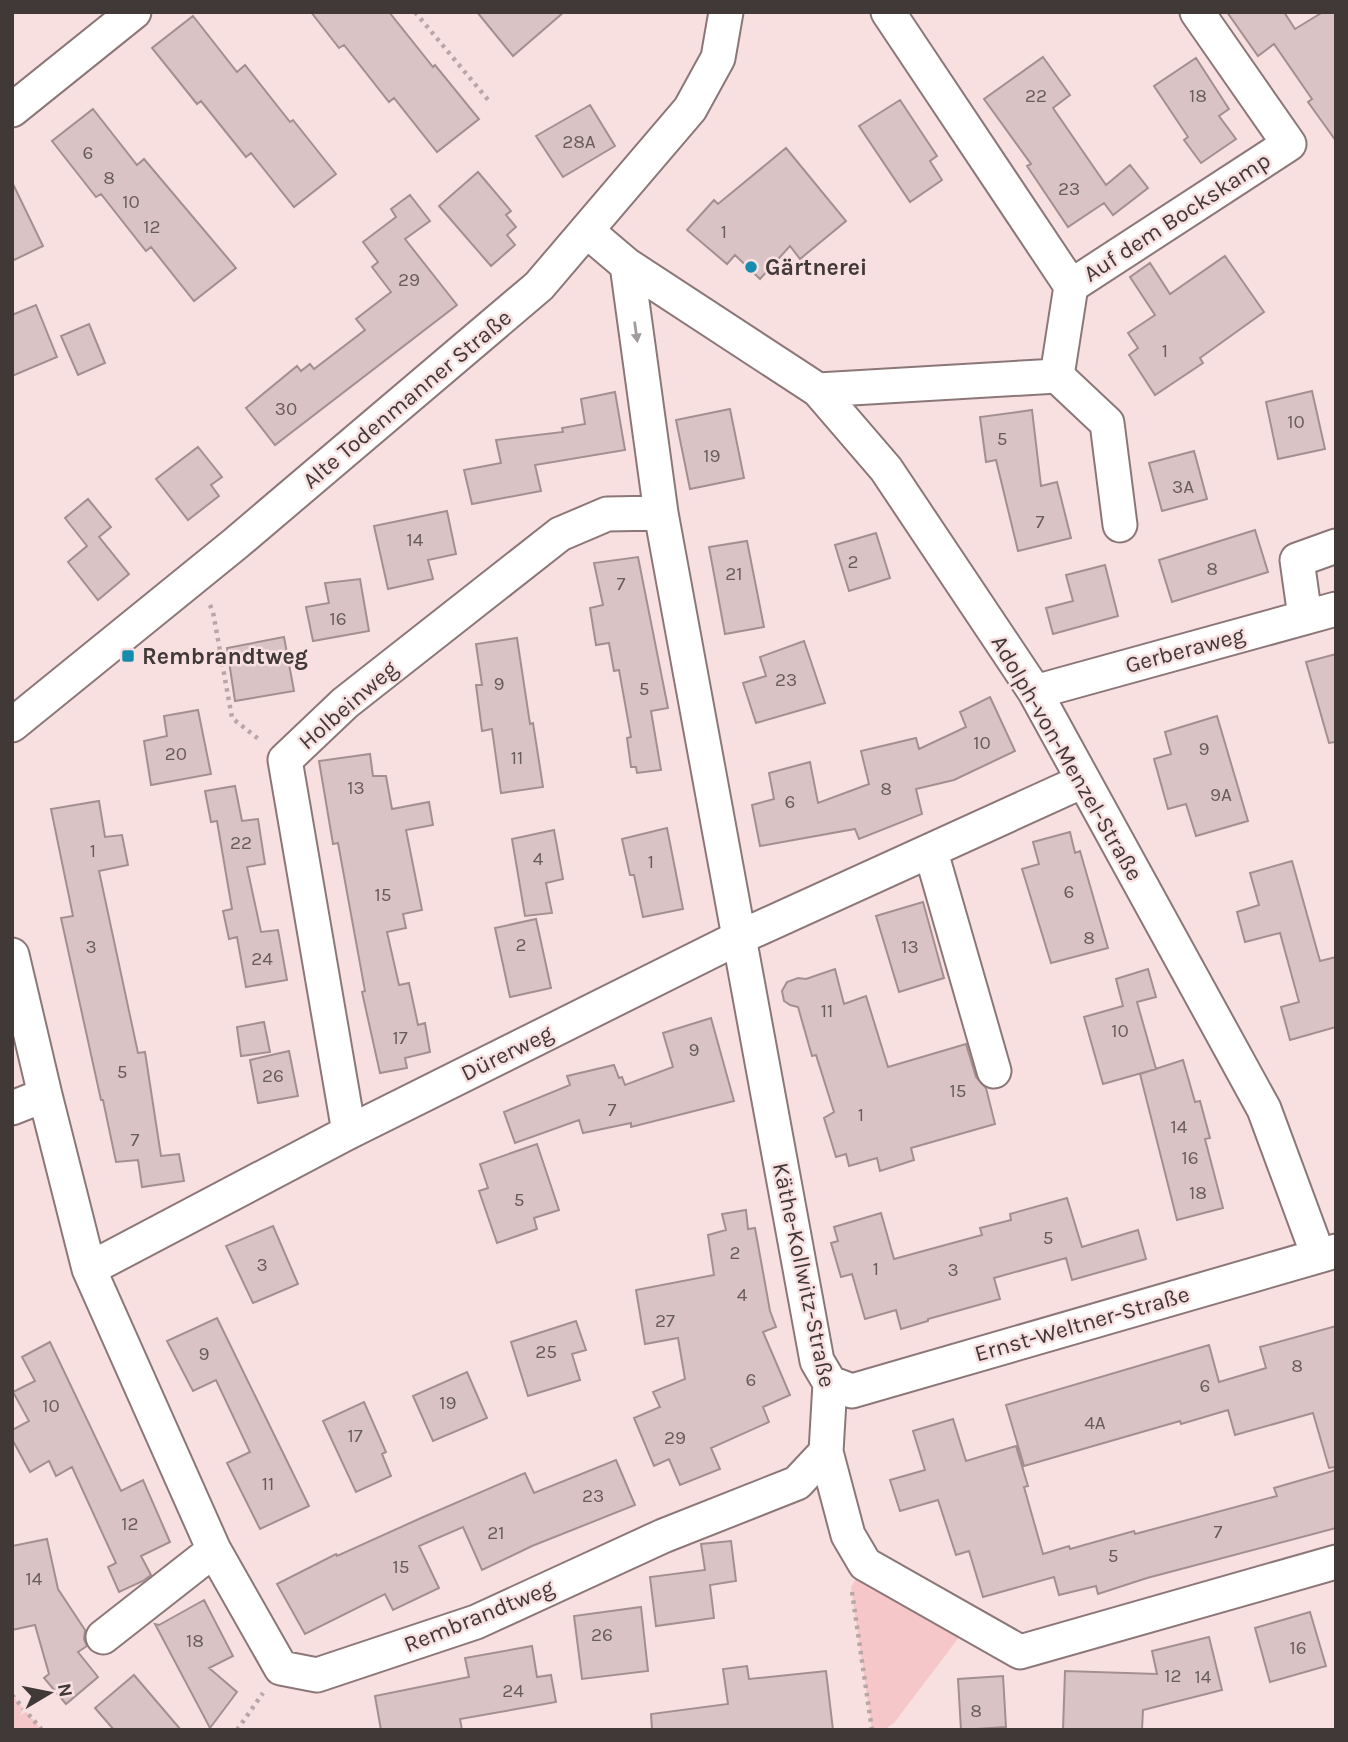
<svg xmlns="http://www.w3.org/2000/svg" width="1348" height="1742" font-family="Karla,sans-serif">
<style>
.green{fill:#f6c7c9}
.building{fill:#dac3c4;stroke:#a48f8f;stroke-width:2}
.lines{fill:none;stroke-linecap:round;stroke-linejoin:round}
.minor-casing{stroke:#8c7778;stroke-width:37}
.path{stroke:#b9a6a7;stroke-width:4.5;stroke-dasharray:3.5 5;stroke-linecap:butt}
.minor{stroke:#fff;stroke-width:33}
.oneway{fill:#a09c9c}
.poi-dot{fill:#178caf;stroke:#f8e0e1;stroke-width:2.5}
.labels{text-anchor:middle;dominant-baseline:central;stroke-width:5;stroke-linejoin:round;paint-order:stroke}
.number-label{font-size:19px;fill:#675b5b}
.street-label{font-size:23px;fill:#413838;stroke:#f8e0e1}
.poi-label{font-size:23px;font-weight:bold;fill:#413838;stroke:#f8e0e1;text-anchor:start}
</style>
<rect width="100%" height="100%" fill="#f8e0e1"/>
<!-- green -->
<path class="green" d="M861 1571 960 1636 894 1723 884 1730H872L851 1587Z
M12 1695 42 1730H12Z"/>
<!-- building -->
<path class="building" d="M311 12H389L433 67 435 65 479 119 437 152 394 98 389 102 344 45 339 48Z
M477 12H564L513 56Z
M1227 12H1284L1295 29 1323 12H1336V141L1308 102 1312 99 1274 44 1258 56Z
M193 16 237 72 245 65 290 122 293 120 336 174 294 207 251 153 246 157 201 101 197 104 152 48Z
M1043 57 1070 95 1053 108 1106 185 1130 165 1148 188 1113 215 1104 203 1068 227 1027 166 1031 164 984 99Z
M1196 58 1229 109 1219 116 1236 139 1201 163 1184 140 1188 137 1154 86Z
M900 100 937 156 930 161 942 180 910 202 859 126Z
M590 105 615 146 563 177 536 136Z
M93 109 137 165 144 159 236 268 194 301 151 247 146 251 101 194 96 197 52 141Z
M786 148 846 221 800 259 790 246 760 279 735 255 727 264 687 230 714 200 718 204Z
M478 172 511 211 506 215 516 227 507 235 515 245 491 266 439 206Z
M12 182 43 246 12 261Z
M410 195 430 221 405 239 457 305 275 445 246 408 297 366 301 371 310 364 314 369 365 330 356 319 391 292 372 267 378 262 363 242 396 217 391 209Z
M1225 256 1264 312 1200 358 1203 363 1155 395 1129 355 1138 348 1128 333 1155 315 1130 277 1150 263 1170 294Z
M36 305 57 357 12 376V315Z
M89 324 105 363 78 375 61 336Z
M1312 391 1325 449 1278 459 1266 402Z
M615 392 625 450 535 465 541 491 472 504 464 470 501 463 496 440 563 432 562 428 585 424 581 399Z
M730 409 744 478 690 489 676 420Z
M1032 410 1041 486 1057 482 1071 538 1018 551 996 460 986 462 980 417Z
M198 447 222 477 211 485 219 496 188 520 156 479Z
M1194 451 1207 499 1162 511 1149 463Z
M88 499 111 527 99 537 129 574 98 600 68 562 87 546 65 518Z
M447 511 456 554 428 560 433 579 388 589 374 526Z
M1255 530 1268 572 1172 602 1159 560Z
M876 533 890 578 849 591 835 545Z
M747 541 764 627 725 634 709 547Z
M638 557 668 708 651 711 661 770 637 773 636 767H631L627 738 631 737 619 670 614 671 609 643 596 645 590 608 603 605 594 563Z
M1105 565 1118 616 1053 634 1046 608 1073 601 1066 575Z
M360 579 369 631 313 641 306 607 329 603 325 583Z
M284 637 294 691 235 701 227 648Z
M517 638 530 724 533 723 543 787 501 793 492 729 482 731 476 685H482L476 644Z
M804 641 825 703 756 723 743 683 766 676 760 657Z
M1336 654V742L1329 743 1306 662Z
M990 697 1015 751 954 780 916 789 922 814 859 839 855 829 760 846 752 805 774 799 769 773 810 762 818 803 869 784 861 751 916 738 919 749 966 727 960 712Z
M198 710 211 774 151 785 144 741 167 736 164 716Z
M1217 716 1248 821 1196 836 1186 804 1168 809 1154 759 1171 754 1165 732Z
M370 754 373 776H386L392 809 429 802 433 825 406 830 422 910 403 914 406 928 387 932 399 985 409 983 418 1025 425 1023 430 1052 405 1058 407 1068 380 1073 362 992 365 991 338 843 333 844 319 761Z
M235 786 242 821 258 819 265 864 247 867 261 932 278 930 287 980 246 987 237 937 229 939 223 911 232 909 217 821 211 822 205 791Z
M99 801 105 837 122 835 128 865 99 871 138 1053 145 1052 161 1156 179 1154 184 1181 142 1187 138 1160 116 1162 103 1100H101L61 918 73 916 51 809Z
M667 828 683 909 643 917 634 875H630L622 839Z
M554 830 563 879 546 883 552 913 525 916 512 839Z
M1070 832 1075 853 1080 851 1108 948 1051 963 1022 869 1039 864 1033 842Z
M1292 861 1320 961 1336 957V1027L1290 1040 1281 1007 1299 1002 1280 933 1245 942 1237 912 1259 905 1250 873Z
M923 902 944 978 899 992 876 916Z
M536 919 551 988 510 997 495 928Z
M835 969 844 1004 866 996 888 1067 966 1044 976 1077 986 1088 995 1124 911 1148 914 1160 880 1171 877 1158 849 1166 846 1154 836 1157 824 1118 834 1112 816 1055 812 1056 798 1007 790 1005 784 1001 782 991 787 982 798 978 806 979Z
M1148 969 1156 997 1137 1002 1156 1069 1103 1084 1084 1017 1123 1006 1116 979Z
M711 1018 734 1101 631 1127V1123L583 1133 579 1120 515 1143 504 1112 570 1085 567 1076 614 1065 619 1078 622 1077 625 1085 673 1067 663 1033Z
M264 1022 270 1052 241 1056 237 1027Z
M289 1051 298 1096 258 1103 250 1060Z
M1183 1060 1195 1102 1200 1101 1210 1138 1205 1139 1223 1208 1177 1220 1140 1074Z
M537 1144 559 1210 534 1218 537 1229 497 1243 479 1191 488 1188 480 1164Z
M1067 1198 1082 1247 1138 1230 1146 1259 1072 1280 1066 1258 994 1278 1000 1299 928 1319V1321L901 1329 896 1310 865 1319 852 1274 841 1277 831 1243 838 1241 834 1227 881 1213 894 1259 982 1235 980 1228 1011 1220 1010 1214Z
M746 1210 748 1229 755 1228 770 1311 776 1327 763 1332 790 1395 763 1407 769 1422 711 1448 720 1469 680 1485 669 1459 654 1466 634 1418 660 1407 653 1392 685 1379 678 1338 645 1344 636 1290 714 1275 708 1235 726 1230 722 1214Z
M273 1226 298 1284 253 1303 226 1246Z
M217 1318 309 1506 260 1529 227 1463 250 1452 216 1380 193 1391 167 1341Z
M576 1321 586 1350 572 1354 580 1380 528 1396 511 1342Z
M1336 1326V1467L1329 1468 1313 1413 1235 1435 1228 1410 1181 1424 1180 1421 1024 1466 1006 1405 1209 1345 1219 1382 1266 1368 1260 1347Z
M50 1342 121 1491 143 1480 170 1542 141 1556 151 1575 143 1581 119 1592 108 1567 116 1563 72 1467 56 1476 49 1461 30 1472 12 1439V1430L29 1421 13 1392 35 1381 22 1357Z
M467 1372 487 1418 433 1441 413 1396Z
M364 1402 386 1452 382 1454 391 1476 356 1492 323 1421Z
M953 1419 966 1461 1016 1446 1028 1486 1024 1487 1043 1554 1069 1546 1070 1549 1134 1531 1135 1534 1277 1496 1274 1488 1336 1470V1528L1147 1578 1098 1594 1096 1586 1059 1595 1054 1577 983 1597 969 1551 956 1555 938 1500 900 1511 890 1480 925 1470 913 1431Z
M616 1460 635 1505 532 1546 482 1570 463 1527 419 1546 439 1588 393 1610 385 1594 305 1634 277 1584 336 1554 337 1556 421 1518 525 1473 534 1493Z
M47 1539 58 1589 85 1630 84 1639 87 1646 78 1652 98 1677 66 1704 44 1678 49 1674 35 1625 12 1630V1546Z
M731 1541 736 1581 710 1585 714 1618 656 1626 650 1577 705 1570 701 1544Z
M204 1600 233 1656 209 1668 237 1692 210 1728 155 1624 159 1625Z
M641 1607 648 1671 582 1679 574 1616Z
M1310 1612 1326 1666 1270 1682 1255 1628Z
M1209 1637 1222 1690 1143 1710 1142 1730H1063L1065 1671 1157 1674 1152 1651Z
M532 1646 537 1677 551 1675 556 1702 460 1719 462 1730H381L375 1696 469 1677 465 1658Z
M747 1666 749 1679 826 1671 833 1730H652L651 1714 728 1704 723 1669Z
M134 1675 181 1730H114L95 1708Z
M1003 1676 1006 1727 961 1730 958 1679Z"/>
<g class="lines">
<!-- minor casing -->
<g class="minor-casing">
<path id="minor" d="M12 110 134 12
M587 231 627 265 818 390 886 469 1035 692 1264 1109 1318 1255
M627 265 661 513 817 1361 830 1383 826 1452 848 1535 865 1564 1020 1652 1336 1562
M1071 286 1289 144 1197 12
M1057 376 1107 423 1120 525
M818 390 1057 376 1071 286 888 12
M1305 617 1297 560 1336 546
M1035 692 1336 609
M12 725 235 544 539 286 690 109 718 58 726 12
M931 852 994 1071
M12 955 45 1095 89 1269 214 1550 281 1668 317 1675 476 1622 663 1536 797 1483 826 1452
M12 1108 45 1095
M349 1132 285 760 345 703 560 534 607 514 661 513
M89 1269 349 1132 738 938 1083 781
M830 1383 852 1391 1336 1251
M103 1637 214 1550"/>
</g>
<!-- path -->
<path class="path" d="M415 12 489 101
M210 605 213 612 232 718 261 741
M852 1592 872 1730
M12 1695 42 1730
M237 1730 263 1693"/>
<!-- minor -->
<use href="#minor" class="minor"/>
</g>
<!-- one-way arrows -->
<defs><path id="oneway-solid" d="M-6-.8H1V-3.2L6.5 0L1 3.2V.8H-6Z" transform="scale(1.75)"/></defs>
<use class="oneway" href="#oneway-solid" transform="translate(636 332) rotate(82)"/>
<!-- markers -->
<g class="poi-dot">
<circle cx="751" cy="267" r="7"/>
<rect x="121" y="649" width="14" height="14" rx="3.5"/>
</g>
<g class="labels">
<!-- number labels -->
<g class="number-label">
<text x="1036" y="96">22</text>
<text x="1198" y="96">18</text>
<text x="579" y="142">28A</text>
<text x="88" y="153">6</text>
<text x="109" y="178">8</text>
<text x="1069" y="189">23</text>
<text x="131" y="202">10</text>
<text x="152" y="227">12</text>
<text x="724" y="232">1</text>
<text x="409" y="280">29</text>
<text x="1165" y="351">1</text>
<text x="286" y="409">30</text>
<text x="1296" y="422">10</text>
<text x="1002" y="439">5</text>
<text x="712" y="456">19</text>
<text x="1183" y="487">3A</text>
<text x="1040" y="522">7</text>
<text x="415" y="540">14</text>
<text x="853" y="562">2</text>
<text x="1212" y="569">8</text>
<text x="734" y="574">21</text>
<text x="621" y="584">7</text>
<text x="338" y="619">16</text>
<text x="786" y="680">23</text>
<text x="499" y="684">9</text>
<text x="644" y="689">5</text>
<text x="982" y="743">10</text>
<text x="1204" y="749">9</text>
<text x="176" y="754">20</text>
<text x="517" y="758">11</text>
<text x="356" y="788">13</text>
<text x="886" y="789">8</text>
<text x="1221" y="795">9A</text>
<text x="790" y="802">6</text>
<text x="241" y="843">22</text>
<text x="93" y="851">1</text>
<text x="538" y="859">4</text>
<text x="651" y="862">1</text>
<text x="1069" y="892">6</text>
<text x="383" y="895">15</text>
<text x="1089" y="938">8</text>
<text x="521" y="945">2</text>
<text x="91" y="947">3</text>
<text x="910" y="947">13</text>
<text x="262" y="959">24</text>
<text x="827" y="1011">11</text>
<text x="1120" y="1031">10</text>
<text x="400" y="1038">17</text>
<text x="694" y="1050">9</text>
<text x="122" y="1072">5</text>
<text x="273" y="1076">26</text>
<text x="958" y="1091">15</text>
<text x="612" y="1110">7</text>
<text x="861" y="1115">1</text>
<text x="1179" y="1127">14</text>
<text x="135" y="1140">7</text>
<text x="1190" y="1158">16</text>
<text x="1198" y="1193">18</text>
<text x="519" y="1200">5</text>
<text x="1048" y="1238">5</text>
<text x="735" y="1253">2</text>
<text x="262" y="1265">3</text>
<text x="876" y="1269">1</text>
<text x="953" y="1270">3</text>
<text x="742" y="1295">4</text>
<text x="665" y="1321">27</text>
<text x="546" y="1352">25</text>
<text x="204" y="1354">9</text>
<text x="1297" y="1366">8</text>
<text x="751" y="1380">6</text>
<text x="1205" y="1386">6</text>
<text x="448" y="1403">19</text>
<text x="51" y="1406">10</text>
<text x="1095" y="1423">4A</text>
<text x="355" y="1436">17</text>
<text x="675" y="1438">29</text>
<text x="268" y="1484">11</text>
<text x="593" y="1496">23</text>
<text x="130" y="1524">12</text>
<text x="1218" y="1532">7</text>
<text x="496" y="1533">21</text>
<text x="1113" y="1556">5</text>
<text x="401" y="1567">15</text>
<text x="34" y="1579">14</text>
<text x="602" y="1635">26</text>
<text x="195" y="1641">18</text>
<text x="1298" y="1648">16</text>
<text x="1173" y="1676">12</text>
<text x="1203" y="1677">14</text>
<text x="513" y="1691">24</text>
<text x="976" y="1711">8</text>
</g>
<!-- street labels -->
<g class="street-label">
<text transform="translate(1177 217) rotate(-33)">Auf dem Bockskamp</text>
<text transform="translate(407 399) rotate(-40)">Alte Todenmanner Straße</text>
<text transform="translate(1185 650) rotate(-15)">Gerberaweg</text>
<text transform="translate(348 705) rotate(-41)">Holbeinweg</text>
<text transform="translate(1067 758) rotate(60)">Adolph-von-Menzel-Straße</text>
<text transform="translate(507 1053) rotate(-26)">Dürerweg</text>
<text transform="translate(804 1275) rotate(78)">Käthe-Kollwitz-Straße</text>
<text transform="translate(1082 1324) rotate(-16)">Ernst-Weltner-Straße</text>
<text transform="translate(479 1616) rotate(-22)">Rembrandtweg</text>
</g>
<!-- poi labels -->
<g class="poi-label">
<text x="765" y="267">Gärtnerei</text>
<text x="142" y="656">Rembrandtweg</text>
</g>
</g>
<!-- border -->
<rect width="1348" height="1742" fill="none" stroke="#413838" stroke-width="28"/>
<!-- north arrow -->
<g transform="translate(49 1693) rotate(80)" stroke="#f8e0e1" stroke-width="5" paint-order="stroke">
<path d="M0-5L12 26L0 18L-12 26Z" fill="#413838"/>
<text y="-10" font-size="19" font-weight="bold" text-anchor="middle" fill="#413838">N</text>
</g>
</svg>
